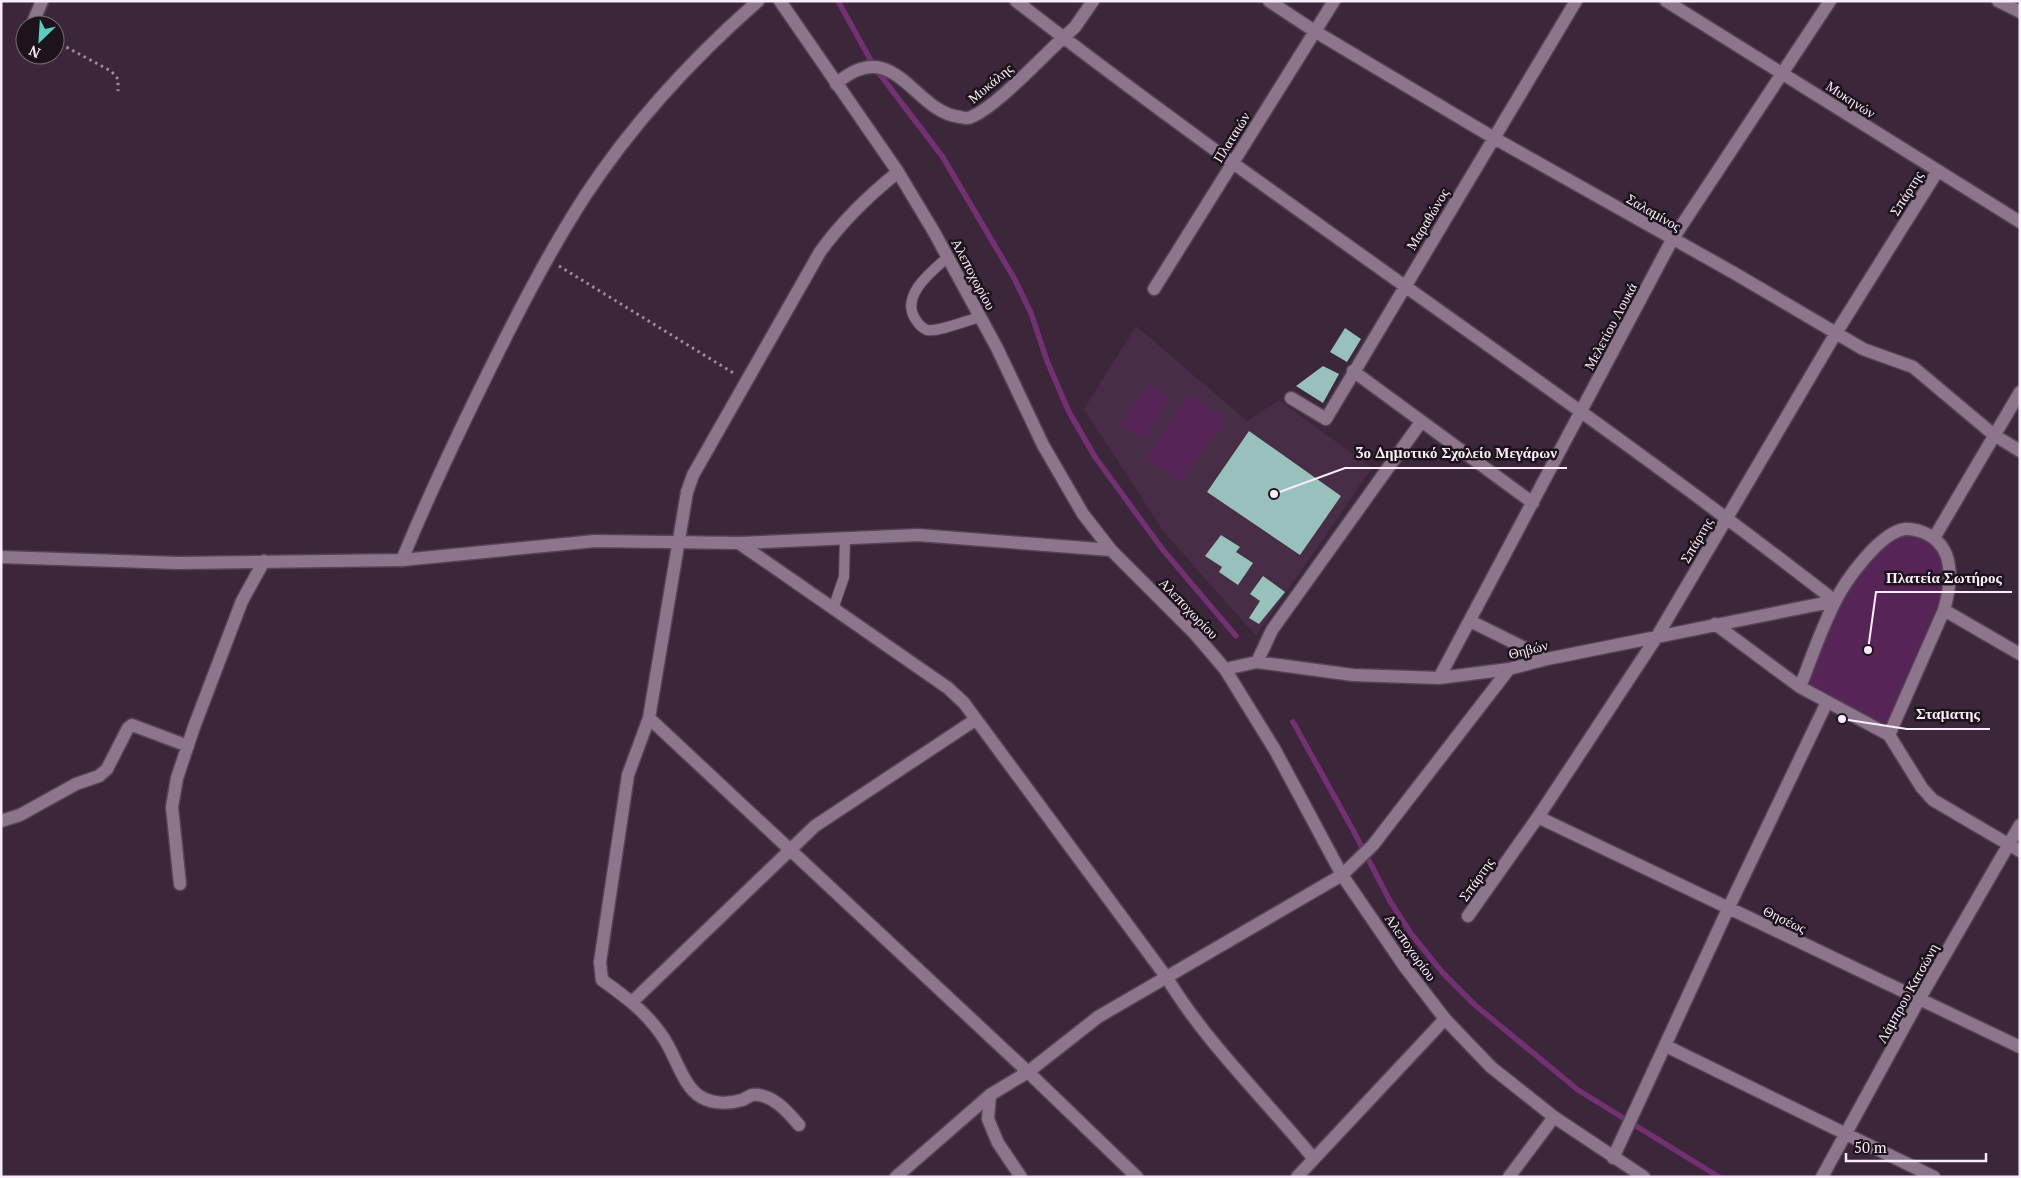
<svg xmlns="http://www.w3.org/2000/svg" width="2021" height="1178" font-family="'PT Serif',serif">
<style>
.built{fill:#472e46}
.green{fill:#572457}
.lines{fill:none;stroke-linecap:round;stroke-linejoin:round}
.stream{stroke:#733173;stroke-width:5.5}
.building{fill:#98c1bb}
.lane-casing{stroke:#545;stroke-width:12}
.street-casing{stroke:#545;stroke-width:15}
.secondary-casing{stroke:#545;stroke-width:15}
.path{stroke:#9c8b9b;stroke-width:3;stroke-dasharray:2.5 4;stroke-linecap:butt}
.lane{stroke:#8d758c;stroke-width:10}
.street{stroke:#8d758c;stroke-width:12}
.secondary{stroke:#8d758c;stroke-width:12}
.labels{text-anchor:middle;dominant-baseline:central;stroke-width:5;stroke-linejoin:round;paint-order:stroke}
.street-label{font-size:14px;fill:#faedf9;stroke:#1c131c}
.leader{fill:none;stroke:#faedf9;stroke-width:2}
.callout-dot{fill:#faedf9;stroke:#1c131c;stroke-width:2}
.callout-label{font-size:15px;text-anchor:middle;font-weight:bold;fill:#faedf9;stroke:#1c131c;stroke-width:5;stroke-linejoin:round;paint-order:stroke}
</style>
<rect width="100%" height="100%" fill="#3b263a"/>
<!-- built -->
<path class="built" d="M1136 326 1247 421 1279 400 1372 468 1256 636 1163 531 1084 409Z"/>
<!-- green -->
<path class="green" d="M1149 384 1171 398 1143 439 1120 425Z
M1190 394 1225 419 1181 482 1146 459Z
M1906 535 1929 542 1939 551 1946 583 1934 614 1884 728 1804 686 1837 602 1880 546Z"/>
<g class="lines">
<!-- stream -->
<path class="stream" d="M838 1 875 68 942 156 1014 278 1031 313 1047 361 1069 412 1095 457 1163 550 1236 636
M1293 722 1353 830 1390 901 1412 935 1442 972 1475 1005 1578 1090 1719 1177"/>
</g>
<!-- building -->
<path class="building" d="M1345 328 1361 339 1347 362 1330 352Z
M1323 366 1339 374 1323 403 1296 386Z
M1249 431 1341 496 1300 555 1207 492Z
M1221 535 1240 547 1236 552 1253 563 1238 585 1219 572 1222 567 1205 556Z
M1263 576 1285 592 1259 624 1249 618 1260 601 1250 594Z"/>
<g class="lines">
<!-- lane casing -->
<g class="lane-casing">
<path id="lane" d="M948 257C932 271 899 296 916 320 919 325 922 328 927 330 939 332 968 320 980 317
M833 609 844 577 845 538"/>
</g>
<!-- street casing -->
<g class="street-casing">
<path id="street" d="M1016 1C1284 209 1568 393 1835 601
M1269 1 1316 32 1494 138 1734 273 1836 333 1863 349 1913 367 1994 435 2020 451
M1666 1 2020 222
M1998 1 2020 12
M34 20 42 1
M836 84C895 33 914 113 960 117 964 118 968 119 971 117 995 108 1042 57 1063 38L1075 27 1093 1
M1154 289 1334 1
M1353 371 1533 503
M1291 398 1326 419 1576 1
M1934 538 2020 392
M739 543 948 688 964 703 1167 978C1207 1044 1265 1099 1314 1159
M402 560C427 499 455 440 484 381 515 318 547 255 585 196 633 123 693 58 758 1
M1944 610 2020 654
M1470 621 1547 659
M1715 624 1800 687 1889 735 1922 788 1933 800 2020 851
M1257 662 1272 630 1421 422
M1225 669 1257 662 1353 675 1439 678 1509 669 1547 659 1835 601
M1439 678 1672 240 1830 1
M1800 687C1811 659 1821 629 1835 602 1845 581 1880 532 1905 529 1916 528 1930 534 1937 541 1955 558 1950 589 1944 610L1889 735
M649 718 1028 1072 1137 1177
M1538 817 2020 1047
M1 821 20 815 76 784 99 776 107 769 128 728 132 725 188 746
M1342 875 1373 845 1509 669
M180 884 172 807 177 778 194 727 242 601 264 561
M1468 916 1538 817 1656 638 1836 333 1937 172
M632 1002 815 826 975 720
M1666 1046 1934 1177
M990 1095 988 1119 998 1143 1021 1177
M799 1125C788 1112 772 1093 752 1095 749 1096 745 1099 742 1100 729 1104 713 1104 701 1097 683 1087 675 1054 663 1037 647 1013 626 997 602 980L600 962 628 775 649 718 687 492 693 475 820 252C843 220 868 196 898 172
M1613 1158 1728 909 1827 702
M1297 1177 1445 1019
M1509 1177 1554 1117
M1822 1177 1920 998 2020 825"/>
</g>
<!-- secondary casing -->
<g class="secondary-casing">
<path id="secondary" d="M780 1 898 172 934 232 997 348 1043 445 1083 514 1111 550 1195 634 1225 669 1275 750 1342 875 1405 967 1445 1019 1491 1067 1554 1117 1644 1177
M1 557 178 563 402 560 595 541 739 543 918 535 1111 550
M896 1177 990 1095 1028 1072 1098 1017 1342 875"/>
</g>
<!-- path -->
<path class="path" d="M55 41 111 71 118 79V91
M559 266 735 374"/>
<!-- lane -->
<use href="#lane" class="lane"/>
<!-- street -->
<use href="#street" class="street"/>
<!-- secondary -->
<use href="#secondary" class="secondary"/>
</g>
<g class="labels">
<!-- street labels -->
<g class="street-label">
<text transform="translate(990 83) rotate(-40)">Μυκάλης</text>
<text transform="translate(1851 99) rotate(33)">Μυκηνών</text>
<text transform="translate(1231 137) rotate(-58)">Πλαταιών</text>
<text transform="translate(1906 193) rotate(-58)">Σπάρτης</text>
<text transform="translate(1654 212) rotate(30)">Σαλαμίνος</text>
<text transform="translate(1427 219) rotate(-59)">Μαραθώνος</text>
<text transform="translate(974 274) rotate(62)">Αλεποχωρίου</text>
<text transform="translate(1610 326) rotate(-62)">Μελετίου Λουκά</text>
<text transform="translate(1696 540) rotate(-60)">Σπάρτης</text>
<text transform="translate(1189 608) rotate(46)">Αλεποχωρίου</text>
<text transform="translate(1528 649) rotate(-14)">Θηβών</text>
<text transform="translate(1476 879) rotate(-55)">Σπάρτης</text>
<text transform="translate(1785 919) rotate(25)">Θησέως</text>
<text transform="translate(1411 947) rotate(55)">Αλεποχωρίου</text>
<text transform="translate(1907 993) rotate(-61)">Λάμπρου Κατσώνη</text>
</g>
</g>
<!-- callouts -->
<path class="leader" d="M1274 494L1345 468H1567M1868 650L1876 592H2012M1842 719L1907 729H1990"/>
<g class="callout-dot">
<circle cx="1274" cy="494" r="5"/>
<circle cx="1868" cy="650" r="5"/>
<circle cx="1842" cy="719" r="5"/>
</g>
<g class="callout-label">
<text x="1456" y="458">3ο Δημοτικό Σχολείο Μεγάρων</text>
<text x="1944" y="583">Πλατεία Σωτήρος</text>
<text x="1948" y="719">Σταματης</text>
</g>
<!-- border -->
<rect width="2021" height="1178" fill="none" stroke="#faedf9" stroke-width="5"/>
<!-- north arrow -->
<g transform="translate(40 40) rotate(205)"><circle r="24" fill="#1c131c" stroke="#756a74"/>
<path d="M0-4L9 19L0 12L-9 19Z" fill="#58cebf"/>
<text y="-8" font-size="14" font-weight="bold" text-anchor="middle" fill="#faedf9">N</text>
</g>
<!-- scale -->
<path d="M1846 1153v8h140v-8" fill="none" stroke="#faedf9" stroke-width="2.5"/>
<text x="1854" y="1153" font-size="15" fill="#faedf9" stroke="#1c131c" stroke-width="4" paint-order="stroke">50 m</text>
</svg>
